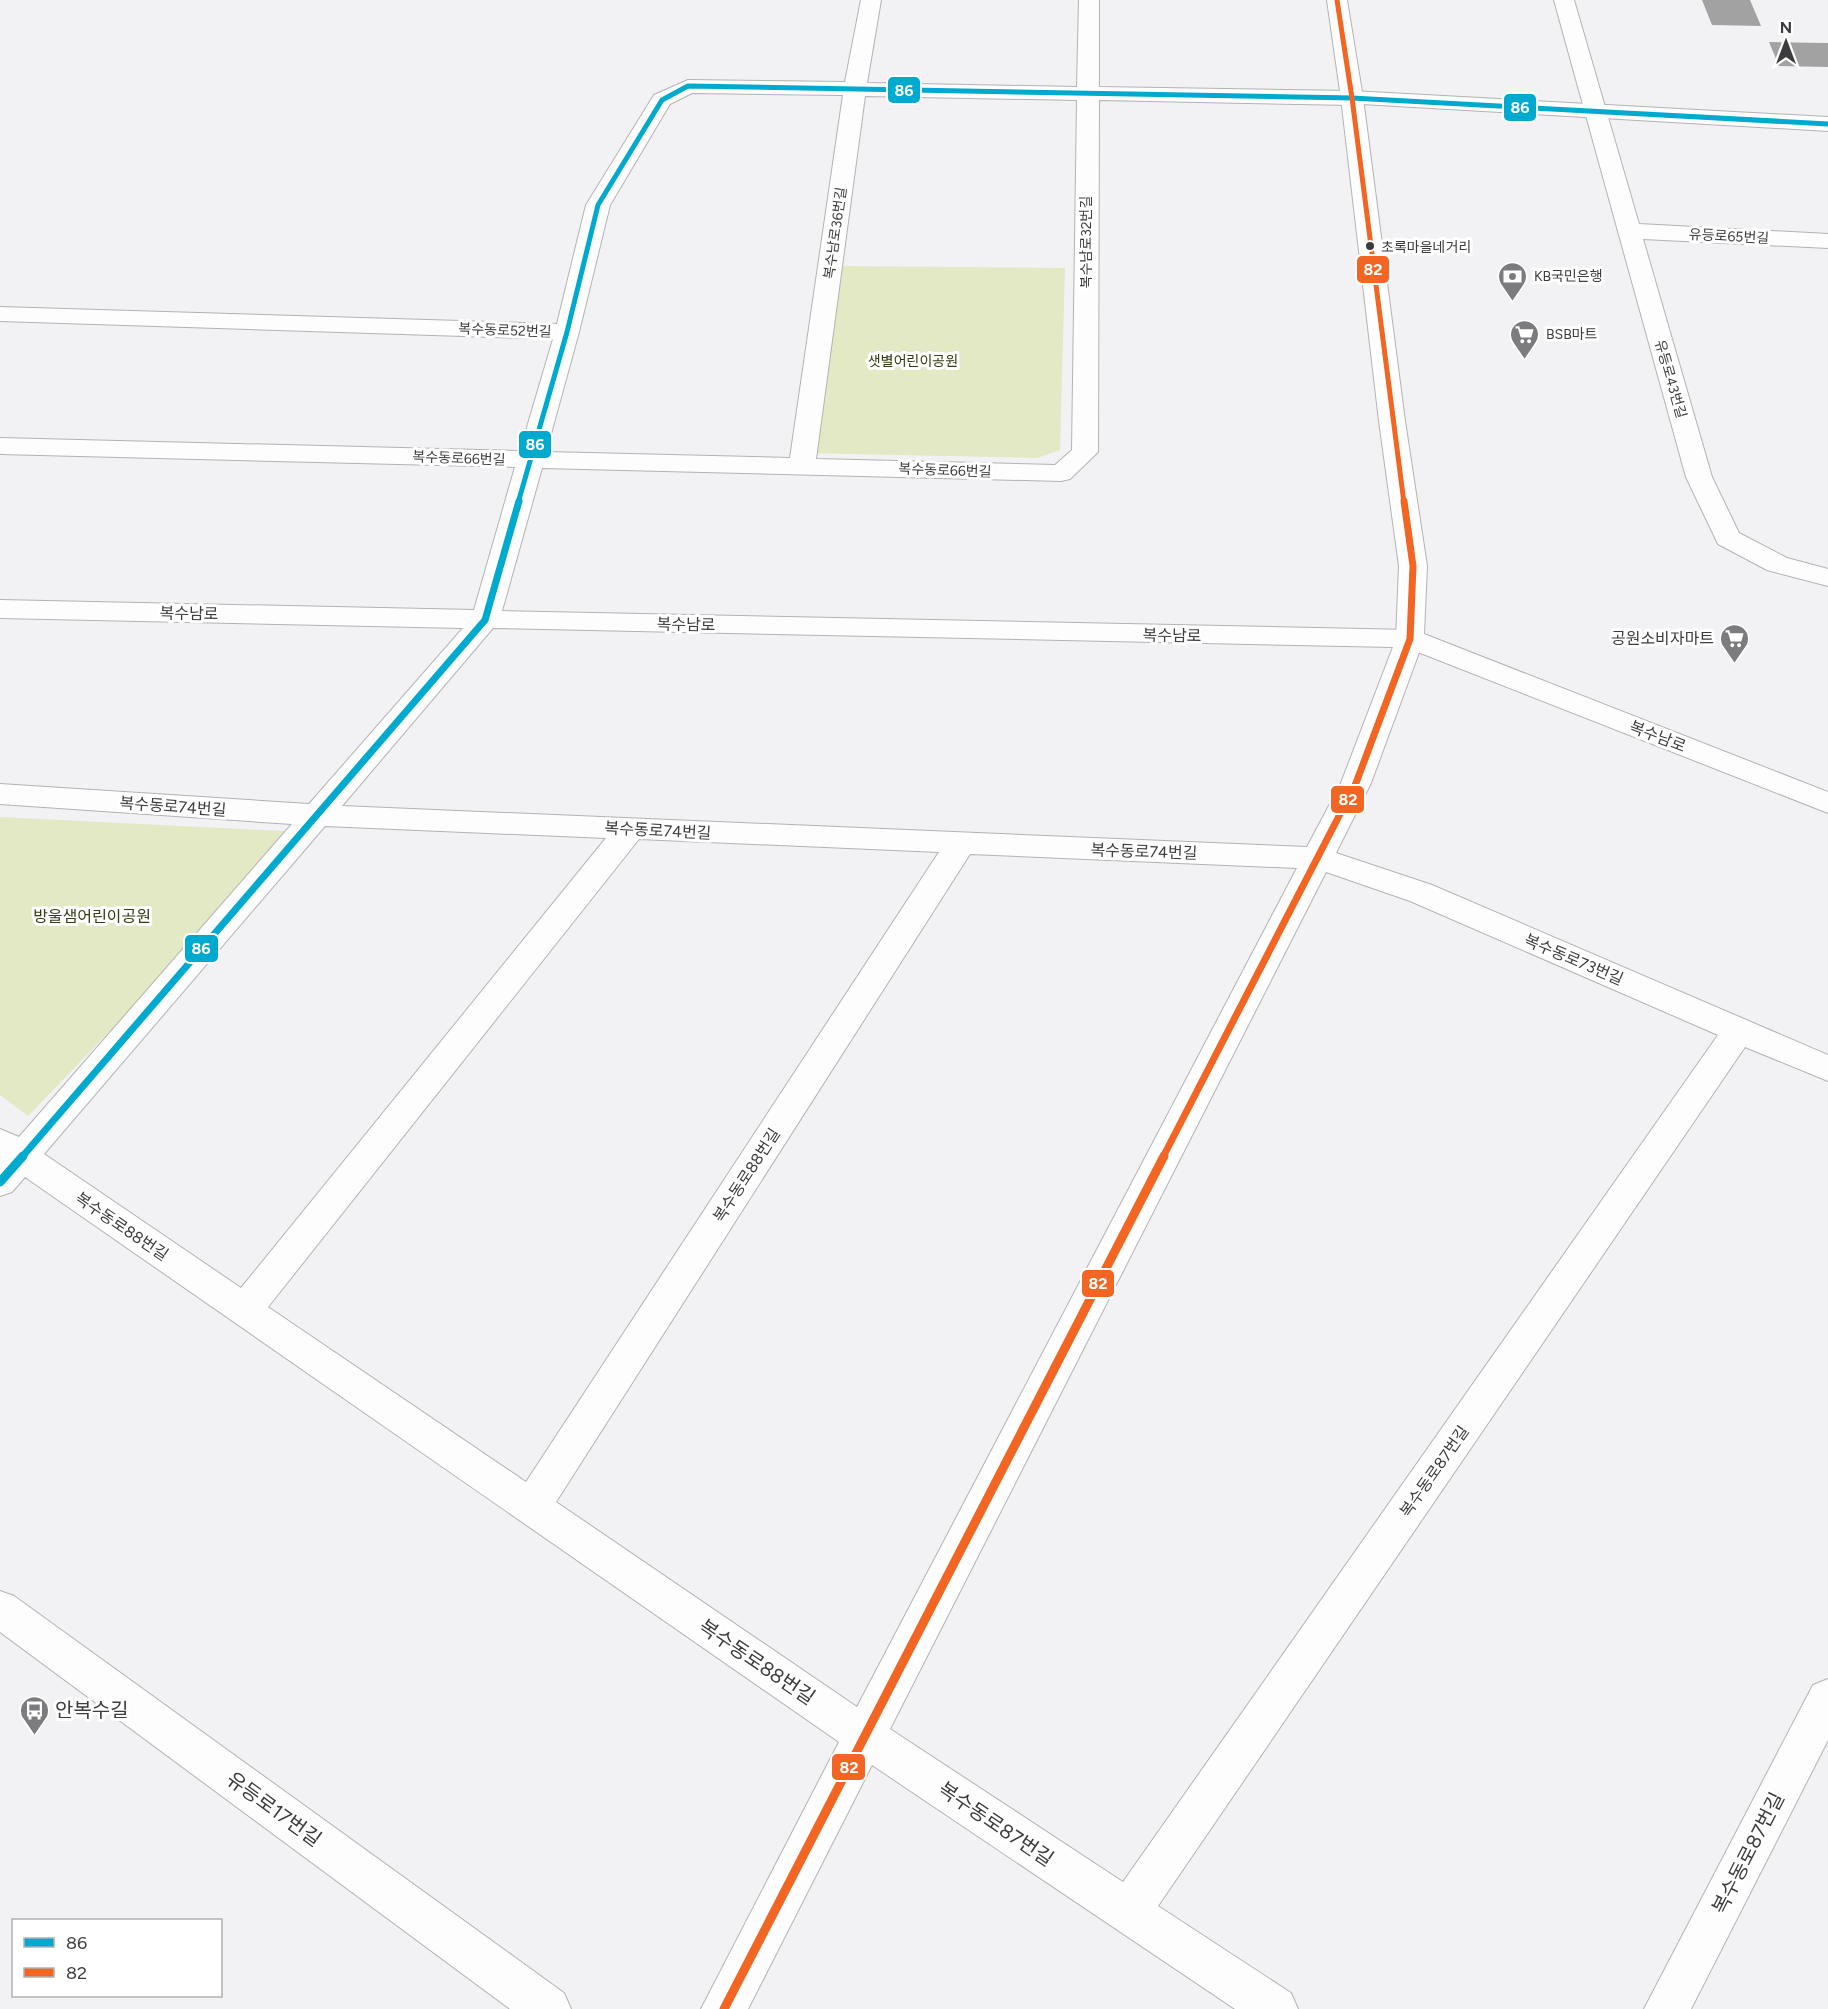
<svg xmlns="http://www.w3.org/2000/svg" width="1828" height="2009" viewBox="0 0 1828 2009" font-family="Figtree,'Noto Sans KR',sans-serif">
<rect width="100%" height="100%" fill="#f2f2f4"/>
<!-- green -->
<g fill="#e3e8c5">
<polygon points="830,266 1065,268 1060,450 1037,458 804,453"/>
<polygon points="0,817 302,832 28,1116 0,1095"/>
</g>
<!-- building -->
<g fill="#a2a2a2">
<polygon points="1702,0 1750,0 1761,26 1712,25"/>
<polygon points="1769,42 1828,43 1828,67 1779,66"/>
</g>
<g fill="none" stroke-linecap="round" stroke-linejoin="round">
<defs>
<g id="minor">
<path d="M861 0H881L867 83 1077 87 1079 0H1099V87L1352 91 1360 93 1363 98 1360 103 1352 105 1099 100 1098 452 1070 479 1061 481 542 468 502 611 1410 630 1420 633 1424 639 1371 783 1336 853 1432 885 1828 1055V1081L1745 1047 1158 1906 1291 1993 1298 2009H1235L872 1765 748 2009H701L839 1742 25 1177 12 1192 0 1196V1129L19 1137 292 824 0 804V784L309 804 463 628 0 618V600L474 610 515 467 0 454V438L520 451 553 339 0 321V307L557 324 586 205 654 95 688 80 845 82ZM692 93 843 95 790 458 546 452 579 332 610 205 670 104ZM865 96 1077 100 1072 450 1055 465 816 459ZM493 628 1393 647 1341 783 1307 847 342 806ZM325 826 606 838 241 1288 44 1154ZM639 839 939 852 526 1482 268 1307ZM970 854 1297 868 857 1707 556 1502ZM1326 872 1410 901 1718 1035 1123 1882 890 1729Z"/>
<polygon points="1554,0 1574,0 1639,224 1828,234 1828,248 1643,239 1712,477 1739,533 1787,558 1828,569 1828,586 1767,570 1718,544 1686,477"/>
<polygon points="0,1591 14,1596 564,1993 571,2009 510,2009 0,1632"/>
<polygon points="1828,1679 1828,1740 1691,2009 1644,2009 1813,1685"/>
</g>
<polygon id="tertiary" points="1352,91 1828,117 1828,131 1344,103 1341,98 1344,93"/>
<polygon id="secondary" points="1327,0 1347,0 1363,98 1405,421 1427,566 1424,634 1828,792 1828,813 1400,645 1396,639 1399,566 1379,421 1341,98"/>
</defs>
<!-- minor casing -->
<use href="#minor" stroke="#b3b3b5" stroke-width="2"/>
<!-- tertiary casing -->
<use href="#tertiary" stroke="#b3b3b5" stroke-width="2"/>
<!-- secondary casing -->
<use href="#secondary" stroke="#b3b3b5" stroke-width="2"/>
<!-- minor -->
<use href="#minor" fill="#fdfdfd" fill-rule="evenodd"/>
<!-- tertiary -->
<use href="#tertiary" fill="#fdfdfd" fill-rule="evenodd"/>
<!-- secondary -->
<use href="#secondary" fill="#fdfdfd" fill-rule="evenodd"/>
<defs>
<polyline id="bus-1-far2" points="518,503 567,332 598,205 662,100 688,86 1352,98 1828,124"/>
<polyline id="bus-1-far1" points="22,1157 485,620 519,501"/>
<polyline id="bus-1" points="0,1182 23,1156"/>
<polyline id="bus-2-far2" points="1337,0 1352,98 1404,503"/>
<polyline id="bus-2-far1" points="1163,1157 1356,783 1410,639 1413,566 1404,501"/>
<polyline id="bus-2" points="724,2009 1164,1156"/>
</defs>
<!-- bus-1-far2 casing -->
<use href="#bus-1-far2" stroke="#fff" stroke-width="8"/>
<!-- bus-1-far1 casing -->
<use href="#bus-1-far1" stroke="#fff" stroke-width="11"/>
<!-- bus-1 casing -->
<use href="#bus-1" stroke="#fff" stroke-width="14"/>
<!-- bus-2-far2 casing -->
<use href="#bus-2-far2" stroke="#fff" stroke-width="8"/>
<!-- bus-2-far1 casing -->
<use href="#bus-2-far1" stroke="#fff" stroke-width="11"/>
<!-- bus-2 casing -->
<use href="#bus-2" stroke="#fff" stroke-width="14"/>
<!-- bus-1-far2 -->
<use href="#bus-1-far2" stroke="#00a9ce" stroke-width="5"/>
<!-- bus-1-far1 -->
<use href="#bus-1-far1" stroke="#00a9ce" stroke-width="7"/>
<!-- bus-1 -->
<use href="#bus-1" stroke="#00a9ce" stroke-width="9"/>
<!-- bus-2-far2 -->
<use href="#bus-2-far2" stroke="#f26522" stroke-width="5"/>
<!-- bus-2-far1 -->
<use href="#bus-2-far1" stroke="#f26522" stroke-width="7"/>
<!-- bus-2 -->
<use href="#bus-2" stroke="#f26522" stroke-width="9"/>
</g>
<!-- icons -->
<defs>
<symbol id="bank-pin" viewBox="-11 -11 22 30"><path d="M0 17L-7.5 6A9.5 9.5 0 1 1 7.5 6Z" fill="#7c7c7e" stroke="#fff"/><path d="M-6-4H6V4H-6ZM0-2.3a2.3 2.3 0 1 0 0 4.6a2.3 2.3 0 1 0 0-4.6Z" fill="#fff"/></symbol>
<symbol id="supermarket-pin" viewBox="-11 -11 22 30"><path d="M0 17L-7.5 6A9.5 9.5 0 1 1 7.5 6Z" fill="#7c7c7e" stroke="#fff"/><path d="M-6-5.5h2.5l.6 2H6L4.5 2H-2.5L-4.4-4H-6ZM-1.5 3.2a1.3 1.3 0 1 0 .1 0ZM3 3.2a1.3 1.3 0 1 0 .1 0Z" fill="#fff"/></symbol>
<symbol id="bus-pin" viewBox="-11 -11 22 30"><path d="M0 17L-7.5 6A9.5 9.5 0 1 1 7.5 6Z" fill="#7c7c7e" stroke="#fff"/><path d="M-5-6H5V4H4V6H2V4H-2V6H-4V4H-5ZM-3.5-4V0h7V-4ZM-3.5 1.2v1.5H-2V1.2ZM2 1.2v1.5H3.5V1.2Z" fill="#fff"/></symbol>
</defs>
<g fill-rule="evenodd">
<use href="#bank-pin" x="1496" y="260" width="33" height="45"/>
<use href="#supermarket-pin" x="1508" y="318" width="33" height="45"/>
<use href="#supermarket-pin" x="1718" y="622" width="33" height="45"/>
<use href="#bus-pin" x="18" y="1694" width="33" height="45"/>
</g>
<!-- markers -->
<circle fill="#3c3c3e" stroke="#fff" stroke-width="2" cx="1370" cy="246" r="5"/>
<g text-anchor="middle" stroke-width="6" stroke-linejoin="round" paint-order="stroke">
<!-- far-street labels -->
<g font-size="14" fill="#3c3c3e" stroke="#fff">
<text transform="translate(835 233) rotate(-82)" y="5">복수남로36번길</text>
<text transform="translate(1729 236) rotate(3)" y="5">유등로65번길</text>
<text transform="translate(1086 242) rotate(-90)" y="5">복수남로32번길</text>
<text transform="translate(505 330) rotate(2)" y="5">복수동로52번길</text>
<text transform="translate(1671 379) rotate(74)" y="5">유등로43번길</text>
<text transform="translate(459 458) rotate(2)" y="5">복수동로66번길</text>
<text transform="translate(945 470) rotate(2)" y="5">복수동로66번길</text>
</g>
<!-- bus labels -->
<g font-size="14" fill="#3c3c3e" stroke="#fff" text-anchor="start">
<text x="1381" y="252">초록마을네거리</text>
</g>
<!-- far-poi labels -->
<g font-size="14" fill="#3c3c3e" stroke="#fff" text-anchor="start">
<text x="1534" y="281">KB국민은행</text>
<text x="1546" y="339">BSB마트</text>
</g>
<!-- far-park labels -->
<g font-size="14" fill="#373b11" stroke="#fff">
<text x="913" y="366">샛별어린이공원</text>
</g>
<!-- street labels -->
<g font-size="16" fill="#3c3c3e" stroke="#fff">
<text transform="translate(189 613) rotate(1)" y="6">복수남로</text>
<text transform="translate(686 624) rotate(1)" y="6">복수남로</text>
<text transform="translate(1172 635) rotate(1)" y="6">복수남로</text>
<text transform="translate(1658 736) rotate(21)" y="6">복수남로</text>
<text transform="translate(173 806) rotate(4)" y="6">복수동로74번길</text>
<text transform="translate(658 830) rotate(3)" y="6">복수동로74번길</text>
<text transform="translate(1144 851) rotate(2)" y="6">복수동로74번길</text>
<text transform="translate(1574 959) rotate(23)" y="6">복수동로73번길</text>
<text transform="translate(746 1175) rotate(-57)" y="6">복수동로88번길</text>
<text transform="translate(122 1226) rotate(34)" y="6">복수동로88번길</text>
<text transform="translate(1434 1471) rotate(-55)" y="6">복수동로87번길</text>
</g>
<!-- poi labels -->
<g font-size="16" fill="#3c3c3e" stroke="#fff" text-anchor="end">
<text x="1714" y="644">공원소비자마트</text>
</g>
<!-- park labels -->
<g font-size="16" fill="#373b11" stroke="#fff">
<text x="92" y="922">방울샘어린이공원</text>
</g>
<!-- near-street labels -->
<g font-size="20" fill="#3c3c3e" stroke="#fff">
<text transform="translate(757 1662) rotate(34)" y="7">복수동로88번길</text>
<text transform="translate(274 1809) rotate(36)" y="7">유등로17번길</text>
<text transform="translate(996 1824) rotate(34)" y="7">복수동로87번길</text>
<text transform="translate(1748 1853) rotate(-63)" y="7">복수동로87번길</text>
</g>
<!-- near-poi labels -->
<g font-size="20" fill="#3c3c3e" stroke="#fff" text-anchor="start">
<text x="55" y="1717">안복수길</text>
</g>
</g>
<g stroke="#fff" stroke-width="2">
<rect x="887" y="76" width="34" height="28" rx="6" fill="#00a9ce"/>
<rect x="1503" y="93" width="34" height="29" rx="6" fill="#00a9ce"/>
<rect x="1356" y="255" width="34" height="29" rx="6" fill="#f26522"/>
<rect x="518" y="430" width="34" height="29" rx="6" fill="#00a9ce"/>
<rect x="1330" y="785" width="35" height="29" rx="6" fill="#f26522"/>
<rect x="184" y="934" width="35" height="29" rx="6" fill="#00a9ce"/>
<rect x="1081" y="1269" width="34" height="29" rx="6" fill="#f26522"/>
<rect x="831" y="1753" width="35" height="28" rx="6" fill="#f26522"/>
</g>
<g font-size="16" text-anchor="middle" font-weight="bold" fill="#fff">
<text x="904" y="96">86</text>
<text x="1520" y="113">86</text>
<text x="1373" y="275">82</text>
<text x="535" y="450">86</text>
<text x="1348" y="805">82</text>
<text x="201" y="954">86</text>
<text x="1098" y="1289">82</text>
<text x="849" y="1773">82</text>
</g>
<!-- legend -->
<rect x="12" y="1919" width="210" height="78" fill="#ffffff" stroke="#b1b1b2" stroke-width="1.5"/>
<rect x="24" y="1938" width="30" height="9" fill="#00a9ce" stroke="#b1b1b2" stroke-width="1.5"/>
<text x="66" y="1949" font-size="18" fill="#3c3c3e">86</text>
<rect x="24" y="1968" width="30" height="9" fill="#f26522" stroke="#b1b1b2" stroke-width="1.5"/>
<text x="66" y="1979" font-size="18" fill="#3c3c3e">82</text>
<!-- north arrow -->
<g transform="translate(1786 42)" stroke="#ffffff" stroke-width="4.5" paint-order="stroke">
<path d="M0-4.5L10 22L0 15L-10 22Z" fill="#3c3c3e"/>
<text y="-9" font-size="16" font-weight="bold" text-anchor="middle" fill="#3c3c3e">N</text>
</g>
</svg>
